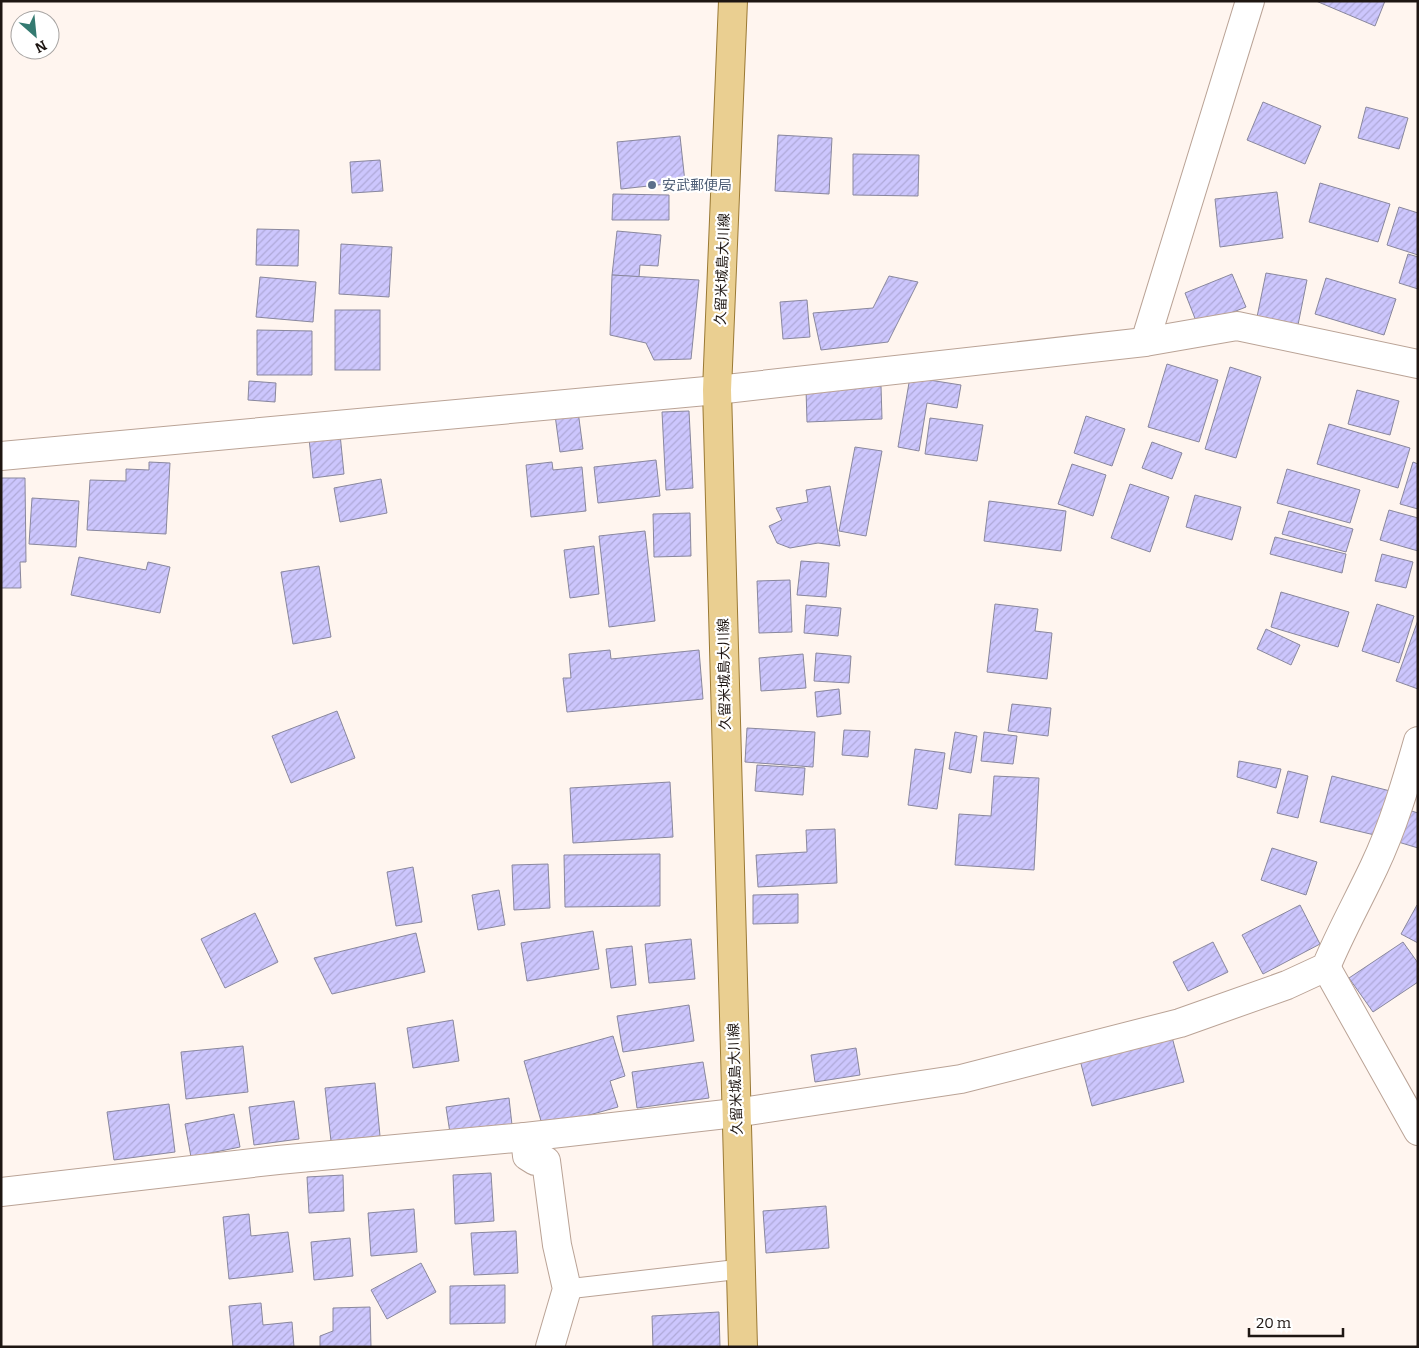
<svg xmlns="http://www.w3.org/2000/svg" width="1419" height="1348" viewBox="0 0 1419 1348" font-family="Bitter,'Noto Sans JP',serif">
<defs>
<pattern id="building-hatch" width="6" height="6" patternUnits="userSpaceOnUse" patternTransform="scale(1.25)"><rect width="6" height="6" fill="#ccc6fd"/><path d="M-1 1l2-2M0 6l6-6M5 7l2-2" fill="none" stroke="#afa9d8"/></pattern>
</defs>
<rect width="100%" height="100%" fill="#fff5ef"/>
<!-- building -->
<g fill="url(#building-hatch)" stroke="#89879d">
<polygon points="1316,1 1385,1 1375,26"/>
<polygon points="1263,102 1321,126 1305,164 1247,140"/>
<polygon points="1366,107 1408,118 1399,149 1358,138"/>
<polygon points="778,135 832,138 829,194 775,191"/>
<polygon points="680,136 685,182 621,189 617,142"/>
<polygon points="853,154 919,155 918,196 853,195"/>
<polygon points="380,160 383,191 352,193 350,162"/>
<polygon points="1320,183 1390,204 1378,242 1309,222"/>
<polygon points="1277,192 1283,238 1220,247 1215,199"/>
<polygon points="613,194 669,195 669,220 612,220"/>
<polygon points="1399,207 1418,213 1418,255 1387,245"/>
<polygon points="257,229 299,230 298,266 256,265"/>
<polygon points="617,231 661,235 658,266 640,265 639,277 612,275"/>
<polygon points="341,244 392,247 389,297 339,294"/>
<polygon points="1408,254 1418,257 1418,289 1399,283"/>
<polygon points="1266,273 1307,280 1298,325 1257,317"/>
<polygon points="1232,274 1246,307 1198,326 1185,293"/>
<polygon points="612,275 699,280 691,359 654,360 646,343 610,335"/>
<polygon points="889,276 918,282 888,342 821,350 813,313 873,308"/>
<polygon points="260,277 316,282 313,322 256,317"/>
<polygon points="1326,278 1396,299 1384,335 1315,314"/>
<polygon points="807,300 810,337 783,339 780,302"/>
<rect x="335" y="310" width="45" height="60"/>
<polygon points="257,330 312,331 312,375 257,375"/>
<polygon points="1167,364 1218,380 1199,442 1148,427"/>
<polygon points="1230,367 1261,377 1236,458 1205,449"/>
<polygon points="910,377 961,385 957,408 927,403 919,451 898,447"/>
<polygon points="249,381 276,383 275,402 248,400"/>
<polygon points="881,386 882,419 807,422 806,389"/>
<polygon points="1357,390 1399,401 1390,435 1348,424"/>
<polygon points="578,411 583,449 560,452 555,415"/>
<polygon points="689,411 693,488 666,490 662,412"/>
<polygon points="1086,416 1125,429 1112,466 1074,453"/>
<polygon points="930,418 983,425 977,461 925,454"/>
<polygon points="1329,424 1410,448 1398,488 1317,464"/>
<polygon points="340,434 344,474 313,478 309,438"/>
<polygon points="1152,442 1182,453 1172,479 1142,468"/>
<polygon points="855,447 882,451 866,536 839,531"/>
<polygon points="656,460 660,496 598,503 594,467"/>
<polygon points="149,462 170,463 166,534 87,530 90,480 126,481 126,469 149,470"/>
<polygon points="552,462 553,470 582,467 586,511 531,517 526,465"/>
<polygon points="1413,462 1418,464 1418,509 1400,504"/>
<polygon points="1072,464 1106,475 1093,516 1058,504"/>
<polygon points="1287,469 1360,490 1350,523 1277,503"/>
<polygon points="1,478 25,478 26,562 20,562 21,588 1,588"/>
<polygon points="381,479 387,513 340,522 334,488"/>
<polygon points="1130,484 1169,497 1150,552 1111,538"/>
<polygon points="830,486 840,546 818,543 790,548 777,543 769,526 782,520 776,508 808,502 806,490"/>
<polygon points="1195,495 1241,507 1232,540 1186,527"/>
<polygon points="32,498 79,501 76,547 29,544"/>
<polygon points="989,501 1066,511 1061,551 984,541"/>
<polygon points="1389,510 1418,518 1418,551 1380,540"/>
<polygon points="1289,511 1353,529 1346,552 1282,534"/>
<polygon points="690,513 691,556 654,557 653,514"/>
<polygon points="645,531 655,621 609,627 599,536"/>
<polygon points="1275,537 1346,554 1342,573 1270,554"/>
<polygon points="594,546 599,594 570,598 564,550"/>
<polygon points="1382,554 1413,562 1406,588 1375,581"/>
<polygon points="79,557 146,570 148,562 170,567 160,613 71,595"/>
<polygon points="801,561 829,563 826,597 797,595"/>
<polygon points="319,566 331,637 293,644 281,572"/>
<polygon points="790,580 792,632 759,633 757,581"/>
<polygon points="1281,592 1349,612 1338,647 1271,627"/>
<polygon points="995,604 1038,609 1035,631 1052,633 1047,679 987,672"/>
<polygon points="1377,604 1414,616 1399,663 1362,651"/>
<polygon points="806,605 841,608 838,636 804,633"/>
<polygon points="1418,620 1418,689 1396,681"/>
<polygon points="1266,629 1300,645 1291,665 1257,649"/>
<polygon points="610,650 611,659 699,650 703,699 567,712 563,678 571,678 569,654"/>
<polygon points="816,653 851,656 849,683 814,681"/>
<polygon points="803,654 806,688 761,691 759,658"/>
<polygon points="839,689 841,714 817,717 815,692"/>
<polygon points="1012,704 1051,708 1048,736 1008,731"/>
<polygon points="337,711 355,758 291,783 272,736"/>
<polygon points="747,728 815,732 813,767 745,762"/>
<polygon points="844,730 870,731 868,757 842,755"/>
<polygon points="955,732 977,736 971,773 949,769"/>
<polygon points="984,732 1017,736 1013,764 981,761"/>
<polygon points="915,749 945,753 937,809 908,805"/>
<polygon points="1239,761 1281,769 1276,788 1237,777"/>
<polygon points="757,765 805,768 803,795 755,791"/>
<polygon points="1288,771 1308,776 1298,818 1277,813"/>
<polygon points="994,776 1039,778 1034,870 955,865 959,814 991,816"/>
<polygon points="1332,776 1394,792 1383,837 1320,822"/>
<polygon points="670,782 673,837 573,843 570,788"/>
<polygon points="1405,809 1418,813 1418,848 1395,841"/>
<polygon points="835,829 837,883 758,887 756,855 807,852 806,830"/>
<polygon points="1272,848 1317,862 1306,895 1261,880"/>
<polygon points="660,854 660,906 565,907 564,855"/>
<polygon points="548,864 550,908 514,910 512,865"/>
<polygon points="413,867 422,922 396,926 387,872"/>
<polygon points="499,890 505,925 478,930 472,895"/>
<polygon points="798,894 798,923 753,924 753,895"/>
<polygon points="1300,905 1320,944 1263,974 1242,935"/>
<polygon points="1417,905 1418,905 1418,943 1401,934"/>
<polygon points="255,913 278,962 225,988 201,939"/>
<polygon points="593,931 599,969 527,981 521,943"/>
<polygon points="416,933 425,972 332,994 314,958"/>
<polygon points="691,939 695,979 649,983 645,944"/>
<polygon points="1213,942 1228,972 1188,991 1173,962"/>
<polygon points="1403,942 1418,963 1418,982 1373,1012 1349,978"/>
<polygon points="632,946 636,985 611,988 606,949"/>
<polygon points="689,1005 694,1041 623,1052 617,1016"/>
<polygon points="453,1020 459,1061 413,1068 407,1028"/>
<polygon points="613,1036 625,1076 610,1081 618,1107 543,1128 524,1061"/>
<polygon points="1172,1037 1184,1082 1092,1106 1080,1060"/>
<polygon points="243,1046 248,1092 186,1099 181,1052"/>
<polygon points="856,1048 860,1075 815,1082 811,1055"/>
<polygon points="703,1062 709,1098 637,1108 632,1072"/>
<polygon points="375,1083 380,1136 331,1141 325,1088"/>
<polygon points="509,1098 512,1125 450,1133 446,1107"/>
<polygon points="294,1101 299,1139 254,1145 249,1107"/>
<polygon points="169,1104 175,1152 114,1160 107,1112"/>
<polygon points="234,1114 240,1147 191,1157 185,1124"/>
<polygon points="491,1173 494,1221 455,1224 453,1175"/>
<polygon points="343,1175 344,1211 309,1213 307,1177"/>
<polygon points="826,1206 829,1248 766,1253 763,1211"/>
<polygon points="414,1209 417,1252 371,1256 368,1213"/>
<polygon points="249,1214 251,1236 288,1232 293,1272 229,1279 223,1217"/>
<polygon points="516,1231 518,1273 474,1275 471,1233"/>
<polygon points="350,1238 353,1276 314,1280 311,1242"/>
<polygon points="421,1263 436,1292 387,1319 371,1290"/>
<polygon points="505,1285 505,1323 450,1324 450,1286"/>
<polygon points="261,1303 263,1325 292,1322 294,1347 233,1347 229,1306"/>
<polygon points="370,1307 371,1347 320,1347 320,1336 333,1331 333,1308"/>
<polygon points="719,1312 720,1347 653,1347 652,1316"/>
</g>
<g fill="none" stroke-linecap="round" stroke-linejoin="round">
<defs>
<polyline id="lane" points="567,1289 741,1269"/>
<g id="street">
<polyline points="1145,342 1250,1"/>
<polyline points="1,456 717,390 1145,342 1237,326 1418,364"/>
<polyline points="1326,967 1418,1131"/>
<polyline points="525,1137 527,1156 535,1161 546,1161 557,1245 567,1289 550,1347"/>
<path d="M1 1192 278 1160 525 1137 735 1113 961 1079 1180 1023 1287 985 1326 967C1340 933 1358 901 1374 867 1393 827 1406 783 1418 741"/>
</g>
<polyline id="primary" points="733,1 717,390 743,1347"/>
</defs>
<!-- lane casing -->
<use href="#lane" stroke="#baa396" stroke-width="21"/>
<!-- street casing -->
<use href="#street" stroke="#baa396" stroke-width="30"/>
<!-- primary casing -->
<use href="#primary" stroke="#9a7934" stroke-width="30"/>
<!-- lane -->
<use href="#lane" stroke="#fff" stroke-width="19"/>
<!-- street -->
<use href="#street" stroke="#fff" stroke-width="28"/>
<!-- primary -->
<use href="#primary" stroke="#eacf91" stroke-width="28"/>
</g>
<!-- markers -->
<circle fill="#5c6f8a" stroke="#fff" stroke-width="2" cx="652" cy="185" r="5"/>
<g text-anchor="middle" stroke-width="4.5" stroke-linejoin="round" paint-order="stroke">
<!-- service labels -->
<g font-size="14" fill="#4e5e75" stroke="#fff" text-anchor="start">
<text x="662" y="190">安武郵便局</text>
</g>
<!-- street labels -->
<g font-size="14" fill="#1e1612" stroke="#fff">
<text transform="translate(722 269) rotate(-88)" y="5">久留米城島大川線</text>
<text transform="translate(724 674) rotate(-91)" y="5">久留米城島大川線</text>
<text transform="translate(735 1079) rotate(-92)" y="5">久留米城島大川線</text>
</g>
</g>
<!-- border -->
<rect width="1419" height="1348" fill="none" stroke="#1e1612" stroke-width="5"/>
<!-- north arrow -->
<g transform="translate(35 35) rotate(153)"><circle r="24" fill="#ffffff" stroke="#a5a2a0"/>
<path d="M0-4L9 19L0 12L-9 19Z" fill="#347a71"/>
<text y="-8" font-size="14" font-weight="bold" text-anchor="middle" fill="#1e1612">N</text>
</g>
<!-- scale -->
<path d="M1249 1328v8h94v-8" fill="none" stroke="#1e1612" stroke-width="2.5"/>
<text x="1256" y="1328" font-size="15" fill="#1e1612" stroke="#ffffff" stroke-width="4" paint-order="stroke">20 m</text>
</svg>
